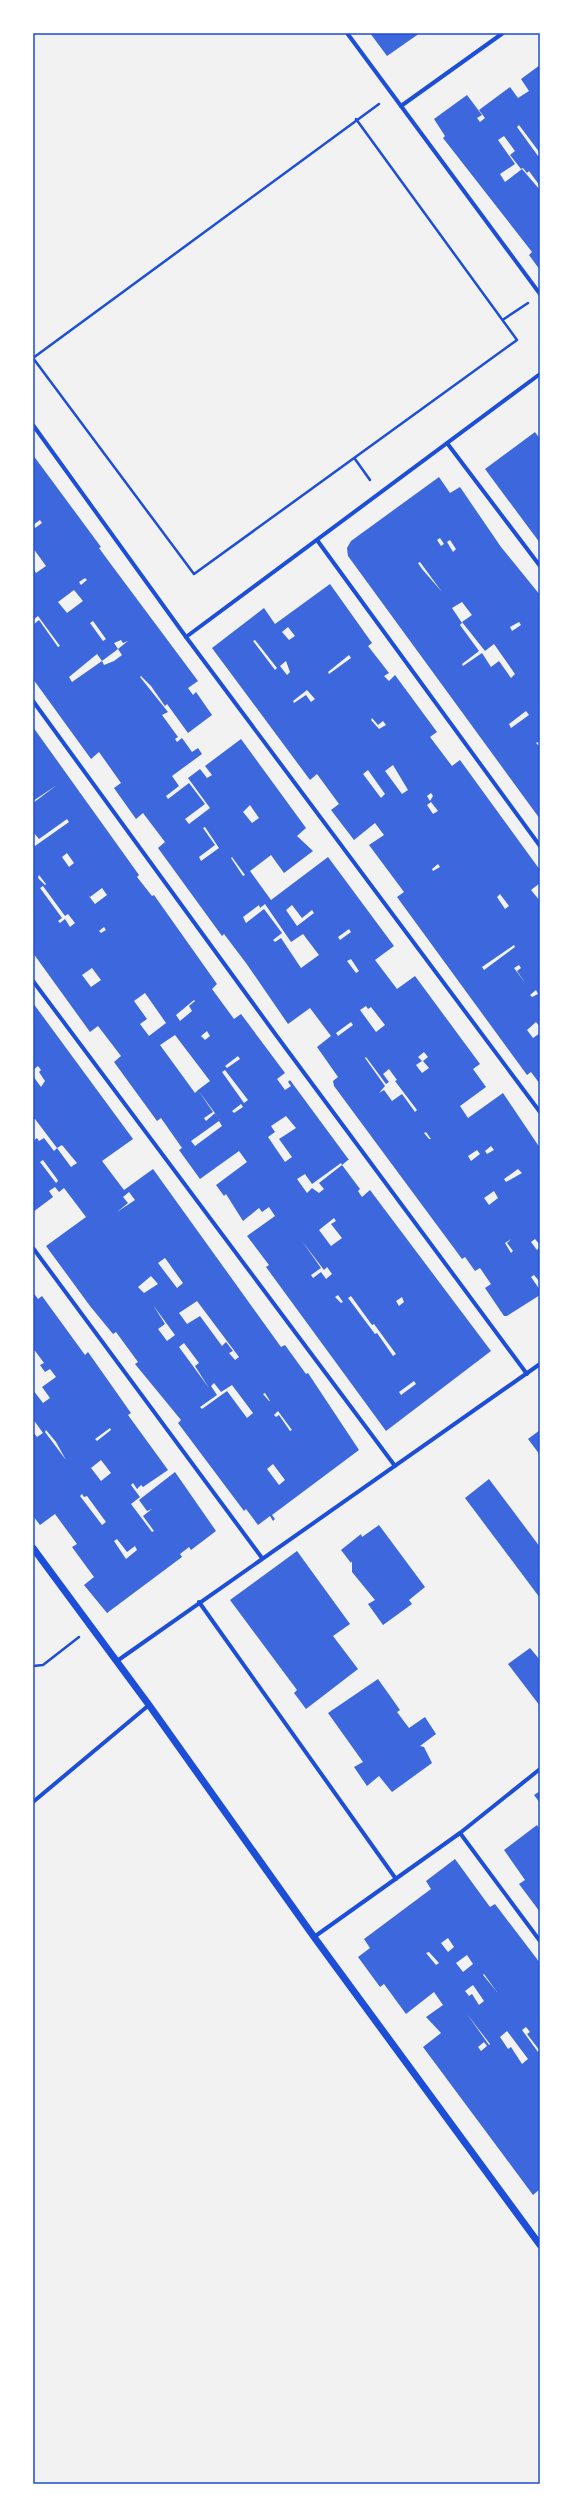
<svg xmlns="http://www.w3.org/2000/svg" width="573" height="2517" viewBox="0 0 573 2517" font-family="'DM Sans',sans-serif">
<rect width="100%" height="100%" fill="#f2f2f2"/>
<!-- building -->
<g fill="#3d67dc" fill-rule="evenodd">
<polygon points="370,33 420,33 387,56"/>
<polygon points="540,65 540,153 519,125 517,127 538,156 540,155 540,186 529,171 527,173 523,168 521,169 510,155 515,151 504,136 498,140 515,164 500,174 505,182 522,169 540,190 540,270 529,255 532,252 443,138 445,136 434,119 467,95 482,115 477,118 480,122 485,118 479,110 510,87 518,98 529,91 521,79"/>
<polygon points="535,432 540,439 540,543 485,469"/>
<path d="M33 455 101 547 99 548 110 563 198 681 188 688 193 695 196 692 212 715 188 733 167 704 165 706 151 686 141 676 140 677 168 712 162 715 178 737 175 739 177 742 182 738 192 752 198 748 202 754 172 776 179 786 166 796 168 799 189 783 205 804 185 819 189 824 210 808 188 778 200 769 207 778 212 775 205 766 241 739 306 828 297 836 313 851 284 873 271 855 250 871 271 900 328 857 394 946 375 960 397 989 415 976 480 1064 473 1069 486 1087 460 1106 468 1118 503 1093 540 1148V1245L535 1239 531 1242 537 1250 540 1247V1282L534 1275 531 1277 540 1290V1295L507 1316H504L485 1288 491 1284 480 1268 475 1271 465 1257 462 1259 334 1086 333 1081 338 1077 317 1047 331 1036 310 1008 288 1024 246 963 224 934 222 936 158 848 165 842 143 813 136 819 114 788 121 783 99 752 91 759 33 679V625L39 620 58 647 60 646 38 616 33 620V568L36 573 46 566 33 548V525L35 528 42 523 40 520 33 525ZM85 578 87 580 81 585 79 582ZM74 590 83 601 67 613 58 602ZM93 621 106 639 103 641 90 623ZM121 640 123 643 128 641 118 649 114 643ZM118 649 122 655 114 661 104 665 102 661 72 682 69 677 97 654 102 661ZM250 805 259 818 252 823 243 812ZM205 827 219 848 201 861 199 857 215 845 203 828ZM232 857 245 875 243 876 231 858ZM265 904 291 942 303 934 319 955 301 968 281 938 275 942 273 940 282 933 264 909 246 923 243 917 259 905 260 908ZM292 905 302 918 312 910 314 913 297 926 286 910ZM349 929 351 932 340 940 338 937ZM351 959 359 971 356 973 347 961ZM366 1006 368 1009 371 1007 385 1025 376 1032 360 1010ZM351 1022 353 1025 338 1036 336 1033ZM424 1052 428 1057 423 1061 429 1068 422 1073 416 1065 422 1061 418 1057ZM366 1057 386 1084 389 1082 383 1074 389 1069 397 1080 395 1081 417 1110 415 1112 402 1094 392 1101 384 1090 379 1093 385 1086 365 1058ZM426 1132 431 1139H429L424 1133ZM491 1146 494 1150 487 1154 485 1151ZM477 1150 480 1154 471 1161 468 1156ZM518 1169 522 1173 506 1182 504 1179ZM494 1191 498 1198 489 1205 484 1198ZM511 1239 507 1243 513 1251 511 1253 505 1243Z"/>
<path d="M439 477 450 493 460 487 501 547 540 595V741L536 743 540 747V819L348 556 347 548 351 541ZM440 538 444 544 441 546 437 540ZM450 540 456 549 453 552 447 542ZM420 562 442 592 422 569 418 563ZM462 602 472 615 462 622 485 651 494 644 515 674 511 678 499 661 491 667 482 653 463 666 462 664 479 651 460 625 462 623 452 608ZM519 622 521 625 512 631 510 627ZM526 711 529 715 511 728 509 724Z"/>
<path d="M330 584 372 643 368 646 389 673 384 676 389 681 395 675 437 732 430 737 452 766 460 760 540 870V883L531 890 540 901V1027L536 1022 527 1030 533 1038 540 1033V1084L531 1072 527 1075 397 897 404 892 369 845 384 835 375 823 354 840 331 810 339 804 317 774 310 780 212 648 264 608 275 624ZM288 627 295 636 289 640 282 632ZM255 640 277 668 275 670 253 641ZM349 655 351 658 329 674 328 672ZM286 661 290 672 287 675 280 666ZM307 690 315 699 311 702 306 695 294 703 293 701ZM372 718 378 725 383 721 386 725 379 729 371 720ZM393 765 408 790 402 794 385 771ZM368 770 385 794 381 798 363 774ZM431 793 433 796 430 801 427 796ZM431 802 438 811 433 814 427 805ZM438 864 440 867 433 871 432 869ZM500 894 509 906 505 909 497 897ZM514 945 515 947 484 970 482 967ZM519 965 521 968 517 971 526 984 514 968ZM536 990 538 994 532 997 530 995Z"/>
<path d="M33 727 139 875 137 877 152 896 154 895 217 984 212 989 234 1019 241 1014 285 1073 277 1079 285 1090 291 1086 288 1082 290 1080 349 1160H348L342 1165 360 1189 358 1191 362 1197 370 1190 491 1351 386 1431 266 1267 269 1265 247 1236 275 1216 269 1207 262 1212 259 1208 243 1221 226 1194 224 1196 216 1185 247 1162 239 1151 200 1179 179 1150 182 1148 161 1118 157 1121 114 1062 121 1056 98 1026 90 1032 33 953V843L35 846 69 822 67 819 39 839 33 832V803L57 785 33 801ZM67 853 74 863 69 867 62 857ZM39 875 46 884 45 885 38 878ZM43 886 65 916 68 914 75 923 70 927 65 919 60 923 58 921 62 918 40 888ZM102 888 107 895 95 904 88 895 90 897ZM104 927 106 930 101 933 99 931ZM92 968 101 980 91 987 82 975ZM145 993 166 1023 149 1036 140 1024 147 1019 134 1001ZM194 1000 195 1001 189 1006 192 1011 180 1021 176 1015ZM207 1031 210 1036 205 1040 201 1036ZM175 1035 210 1081 198 1090 220 1120 215 1113 206 1121 204 1118 213 1112 198 1090 195 1093 160 1045ZM238 1056 240 1059 227 1068 225 1066ZM225 1070 248 1100 244 1103 222 1072ZM241 1104 243 1107 234 1113 232 1111ZM286 1116 296 1128 279 1139 292 1157 285 1162 268 1137 275 1132 271 1126ZM219 1121 222 1126 195 1146 191 1141ZM341 1163 342 1165 319 1183 324 1189 319 1193 312 1188 307 1193 297 1179 305 1174 312 1184ZM334 1218 336 1221 331 1224 342 1238 331 1246 319 1230ZM302 1241 324 1270 327 1267 332 1274 326 1279 321 1272 313 1278 311 1275 321 1268ZM338 1295 343 1302 341 1303 335 1297ZM351 1296 372 1325 374 1324 396 1354 393 1356 377 1333 375 1334 348 1298ZM402 1297 404 1302 399 1306 396 1301ZM414 1381 416 1384 401 1395 399 1392Z"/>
<path d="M33 1003 133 1139 102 1161 124 1190 153 1169 281 1347 285 1345 306 1374 308 1373 359 1450 272 1515 275 1519 273 1521 270 1516 258 1525 246 1509 244 1511 178 1423 181 1420 135 1364 138 1362 116 1332 113 1334 90 1306 46 1246 86 1217 64 1188 59 1192 55 1187 49 1191 53 1197 33 1212V1141L37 1138 39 1141 44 1138 54 1151 57 1148 35 1119 33 1120V1076L41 1087 45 1081 39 1072 41 1070 38 1066 33 1070ZM62 1145 77 1163 71 1167 57 1148ZM43 1160 57 1179 58 1181 56 1183 40 1162ZM129 1192 135 1200 117 1212 128 1203 123 1197ZM165 1258 183 1283 177 1288 158 1263ZM151 1276 158 1284 144 1293 138 1287ZM197 1301 239 1357 235 1360 229 1353 233 1351 226 1342 222 1346 200 1316 187 1324 179 1313ZM153 1305 175 1335 167 1341 158 1329 165 1324ZM184 1343 199 1363 195 1366 209 1388 179 1347ZM214 1383 221 1392 232 1385 253 1413 247 1418 227 1391 202 1409 200 1407 217 1395 211 1386ZM265 1393 270 1401H269L263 1394ZM278 1411 292 1430 290 1431 279 1415 276 1417 274 1415ZM273 1464 285 1480 279 1485 267 1469Z"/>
<path d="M33 1292 38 1299 42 1296 85 1355 88 1352 131 1413 128 1415 168 1470 143 1487 141 1485 137 1489 133 1483 131 1485 140 1497 131 1504 152 1532 154 1531 143 1516 152 1509 147 1511 139 1500 175 1472 216 1531 191 1550 189 1547 180 1554 182 1557 107 1613 84 1585 94 1577 72 1547 77 1544 55 1514 40 1525 33 1516V1432L37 1437 43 1433 33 1419V1390L43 1403 50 1398 42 1387 56 1377 50 1369 45 1372 40 1365 44 1363 33 1348ZM110 1428 111 1430 97 1441 95 1439ZM46 1430 56 1442 66 1460 45 1432ZM101 1460 111 1473 101 1481 91 1468ZM82 1494 84 1497 87 1496 106 1522 102 1525 80 1496ZM117 1539 127 1552 135 1546 137 1550 126 1559 114 1541Z"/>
<polygon points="540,1430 540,1455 528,1439"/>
<polygon points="489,1479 540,1547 540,1598 465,1498"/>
<polygon points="379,1525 425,1587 409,1600 412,1604 383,1625 368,1604 375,1600 352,1572 352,1561 351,1563 341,1550 361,1534 362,1537"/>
<polygon points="297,1551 350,1624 333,1636 358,1669 306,1709 294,1693 297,1690 230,1600"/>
<polygon points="530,1648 540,1660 540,1706 508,1664"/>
<polygon points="378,1679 400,1710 397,1712 409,1728 425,1717 436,1734 420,1746 424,1747 432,1763 392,1792 379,1776 367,1786 354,1767 363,1762 328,1713"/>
<polygon points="540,1791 540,1803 534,1795"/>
<polygon points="537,1825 540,1830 540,1912 519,1884 525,1880 504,1850"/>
<path d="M455 1859 490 1907 495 1904 540 1963V2189L533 2195 423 2047 441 2033 426 2017 443 2005 434 1992 406 2014 384 1984 380 1987 358 1957 370 1948 364 1939 431 1889 426 1881ZM448 1938 454 1947 448 1952 441 1943ZM429 1952 439 1963 436 1965 426 1953ZM467 1955 473 1964 463 1972 456 1963ZM484 1974 497 1992 483 1975ZM473 1985 484 2001 479 2005 472 1994 469 1996 465 1991ZM467 2014 490 2044 489 2045ZM526 2027 530 2032 527 2034 540 2051 538 2052 522 2030ZM507 2031 528 2059 522 2064 511 2047 508 2049 500 2037ZM484 2042 487 2046 481 2051 478 2047Z"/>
</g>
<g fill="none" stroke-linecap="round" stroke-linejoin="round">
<!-- path -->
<g stroke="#1d4ed8" stroke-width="2.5">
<polyline points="504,319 528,303"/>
<polyline points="33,358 194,574 517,340 356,119"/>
<polyline points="33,358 379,104"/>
<polyline points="355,459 370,480"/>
<polyline points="33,1666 43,1665 79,1637"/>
</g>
<!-- minor -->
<g stroke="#1d4ed8" stroke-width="4">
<polyline points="347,33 540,294"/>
<polyline points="401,106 503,33"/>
<polyline points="33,425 186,637 540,1112"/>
<polyline points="447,443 540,566"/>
<polyline points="317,540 540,846"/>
<polyline points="186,637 540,374"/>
<polyline points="33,701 276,1035 527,1374"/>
<polyline points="33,981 395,1466"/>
<polyline points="33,1248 262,1558"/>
<polyline points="199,1602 396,1879"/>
<polyline points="117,1661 540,1364"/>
<polyline points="33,1802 149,1705"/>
<polyline points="460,1833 540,1941"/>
<polyline points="314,1937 460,1833 540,1769"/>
</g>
<!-- tertiary -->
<polyline stroke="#1d4ed8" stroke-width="7" points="33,1548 149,1705 314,1937 540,2245"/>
</g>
<!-- border -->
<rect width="573" height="2517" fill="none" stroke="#ffffff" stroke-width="68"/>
<rect x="34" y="34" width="505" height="2449" fill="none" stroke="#1d4ed8" stroke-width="1.5"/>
</svg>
